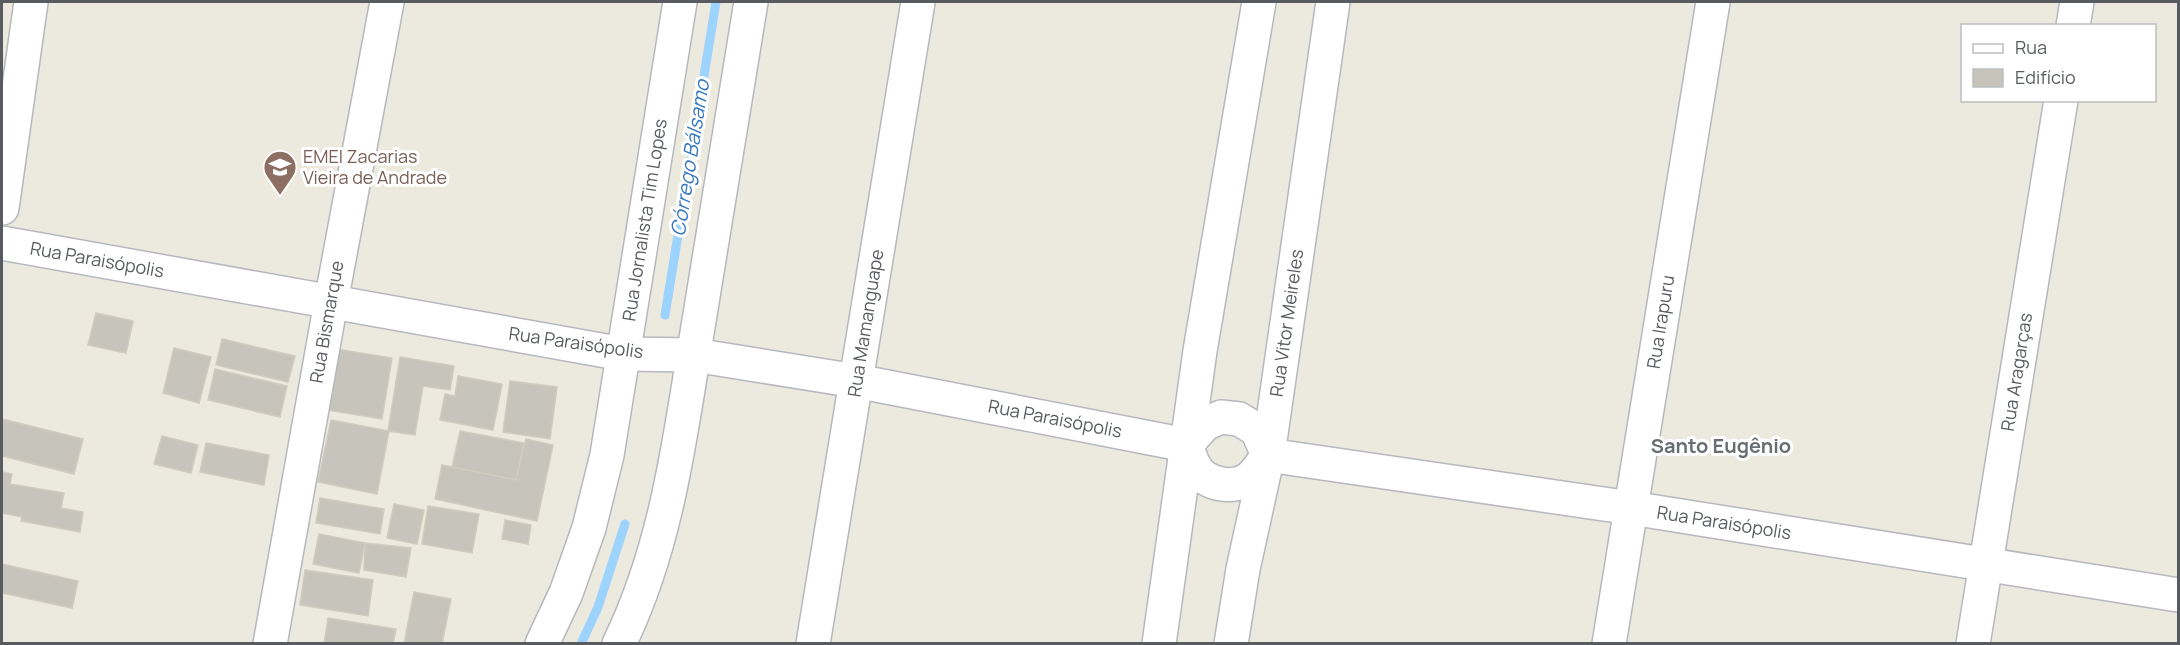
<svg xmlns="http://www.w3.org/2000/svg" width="2180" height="645" viewBox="0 0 2180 645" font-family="Manrope,sans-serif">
<rect width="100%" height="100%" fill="#ece9df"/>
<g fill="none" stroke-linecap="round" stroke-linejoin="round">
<!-- stream -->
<g stroke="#9cd3ff" stroke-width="9">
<polyline points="665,315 716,2"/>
<polyline points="581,644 598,607 625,524"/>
</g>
</g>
<!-- building -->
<g fill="#c7c4bc" stroke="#d1cbbd" stroke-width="1.5">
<polygon points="96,313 133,321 126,353 88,345"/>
<polygon points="222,339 295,356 288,382 216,365"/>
<polygon points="174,348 211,357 199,403 163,393"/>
<polygon points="330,348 392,358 382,419 320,409"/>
<polygon points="400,357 454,366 450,390 423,386 415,435 388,431"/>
<polygon points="215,369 287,386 280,417 208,400"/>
<polygon points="458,376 502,384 493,430 440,420 445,394 455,396"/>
<polygon points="510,381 557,387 550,439 503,432"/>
<polygon points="2,419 83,439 74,474 2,456"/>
<polygon points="331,420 389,431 377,494 318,482"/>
<polygon points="460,431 524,443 516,480 452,468"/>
<polygon points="162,436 198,445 191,473 154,464"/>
<polygon points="526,439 553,445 537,521 435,499 442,465 516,480"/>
<polygon points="206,443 269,455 264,485 200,472"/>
<polygon points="2,472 12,474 10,484 64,493 61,508 83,512 80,532 21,521 22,517 2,513"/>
<polygon points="320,498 384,509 380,534 316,523"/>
<polygon points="394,504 424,510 417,544 387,538"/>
<polygon points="428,506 479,514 472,553 422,544"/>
<polygon points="505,520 531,525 528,544 502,539"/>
<polygon points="319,534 365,543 359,573 313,564"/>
<polygon points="365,543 411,548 406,577 364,570"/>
<polygon points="2,564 78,581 72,608 2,593"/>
<polygon points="305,570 373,580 368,616 300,605"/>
<polygon points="414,592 451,599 442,644 404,644"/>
<polygon points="328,618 396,629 393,644 324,644"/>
</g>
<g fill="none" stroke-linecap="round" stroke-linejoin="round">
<defs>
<g id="street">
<polyline points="2073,26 2077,2"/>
<polyline points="2,208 31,2"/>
<polyline points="1268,455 1631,508 2178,595"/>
<polyline points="270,644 331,302 387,2"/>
<polyline points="542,644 566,593 589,528 607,455 680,2"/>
<path d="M619 644C667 546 680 438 697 333 715 222 733 112 751 2"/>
<polyline points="813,644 918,2"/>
<polyline points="1609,644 1713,2"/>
<polyline points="1973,644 2061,100"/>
</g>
<g id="secondary">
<polyline points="2,243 623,354 694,355 856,381 1186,445"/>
<path d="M1186 445C1189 452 1191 460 1195 467 1205 485 1234 490 1250 478 1257 472 1263 462 1268 455"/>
<polyline points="1186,445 1205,424 1221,417 1239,419 1257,430 1268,455"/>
<polyline points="1159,644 1200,351 1259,2"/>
<polyline points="1231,644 1243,569 1268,455 1333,2"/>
</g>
</defs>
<!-- street casing -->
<use href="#street" stroke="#b5b8bd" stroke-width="36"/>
<!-- secondary casing -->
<use href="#secondary" stroke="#b5b9bf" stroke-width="36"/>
<!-- street -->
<use href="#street" stroke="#fff" stroke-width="33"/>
<!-- secondary -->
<use href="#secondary" stroke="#fff" stroke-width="33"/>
</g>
<!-- icons -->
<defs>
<symbol id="school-pin" viewBox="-11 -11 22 30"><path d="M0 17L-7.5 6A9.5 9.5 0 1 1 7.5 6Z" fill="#8d6e63" stroke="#fff"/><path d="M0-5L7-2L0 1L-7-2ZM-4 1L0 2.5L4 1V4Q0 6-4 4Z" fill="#fff"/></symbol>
</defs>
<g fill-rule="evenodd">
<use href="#school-pin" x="261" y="148" width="38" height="52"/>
</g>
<g text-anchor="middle" stroke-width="6" stroke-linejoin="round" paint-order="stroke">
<!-- education labels -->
<g font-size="18" fill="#785e54" stroke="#fff" text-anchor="start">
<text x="303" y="163">EMEI Zacarias<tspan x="303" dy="21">Vieira de Andrade</tspan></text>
</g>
<!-- street labels -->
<g font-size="18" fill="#585c61" stroke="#fff">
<text transform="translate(645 220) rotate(-81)" y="6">Rua Jornalista Tim Lopes</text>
<text transform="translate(97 260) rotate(10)" y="6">Rua Paraisópolis</text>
<text transform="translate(327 322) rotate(-80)" y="6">Rua Bismarque</text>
<text transform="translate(1661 322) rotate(-81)" y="6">Rua Irapuru</text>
<text transform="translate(866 323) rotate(-81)" y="6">Rua Mamanguape</text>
<text transform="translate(1287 323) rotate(-82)" y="6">Rua Vitor Meireles</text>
<text transform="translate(576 343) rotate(8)" y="6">Rua Paraisópolis</text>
<text transform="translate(2017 372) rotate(-81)" y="6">Rua Aragarças</text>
<text transform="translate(1055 419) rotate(11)" y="6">Rua Paraisópolis</text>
<text transform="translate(1724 523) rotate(9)" y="6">Rua Paraisópolis</text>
</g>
<!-- water labels -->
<g font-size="20" font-style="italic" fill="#3779c0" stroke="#fff">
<text transform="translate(690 158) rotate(-81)" y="7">Córrego Bálsamo</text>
</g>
<!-- neighbourhood labels -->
<g font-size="20" font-weight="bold" fill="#696e73" stroke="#fff">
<text x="1721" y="453">Santo Eugênio</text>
</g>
</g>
<!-- border -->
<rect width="2180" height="645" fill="none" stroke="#585c61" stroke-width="6"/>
<!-- legend -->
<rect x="1961" y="24" width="195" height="78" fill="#ffffff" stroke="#bcbec0" stroke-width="1.5"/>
<rect x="1973" y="44" width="30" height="9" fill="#ffffff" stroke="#bcbec0" stroke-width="1.5"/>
<text x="2015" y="54" font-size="18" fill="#585c61">Rua</text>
<rect x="1973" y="69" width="30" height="18" fill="#c7c4bc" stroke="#bcbec0" stroke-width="1.5"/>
<text x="2015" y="84" font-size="18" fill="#585c61">Edifício</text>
</svg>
